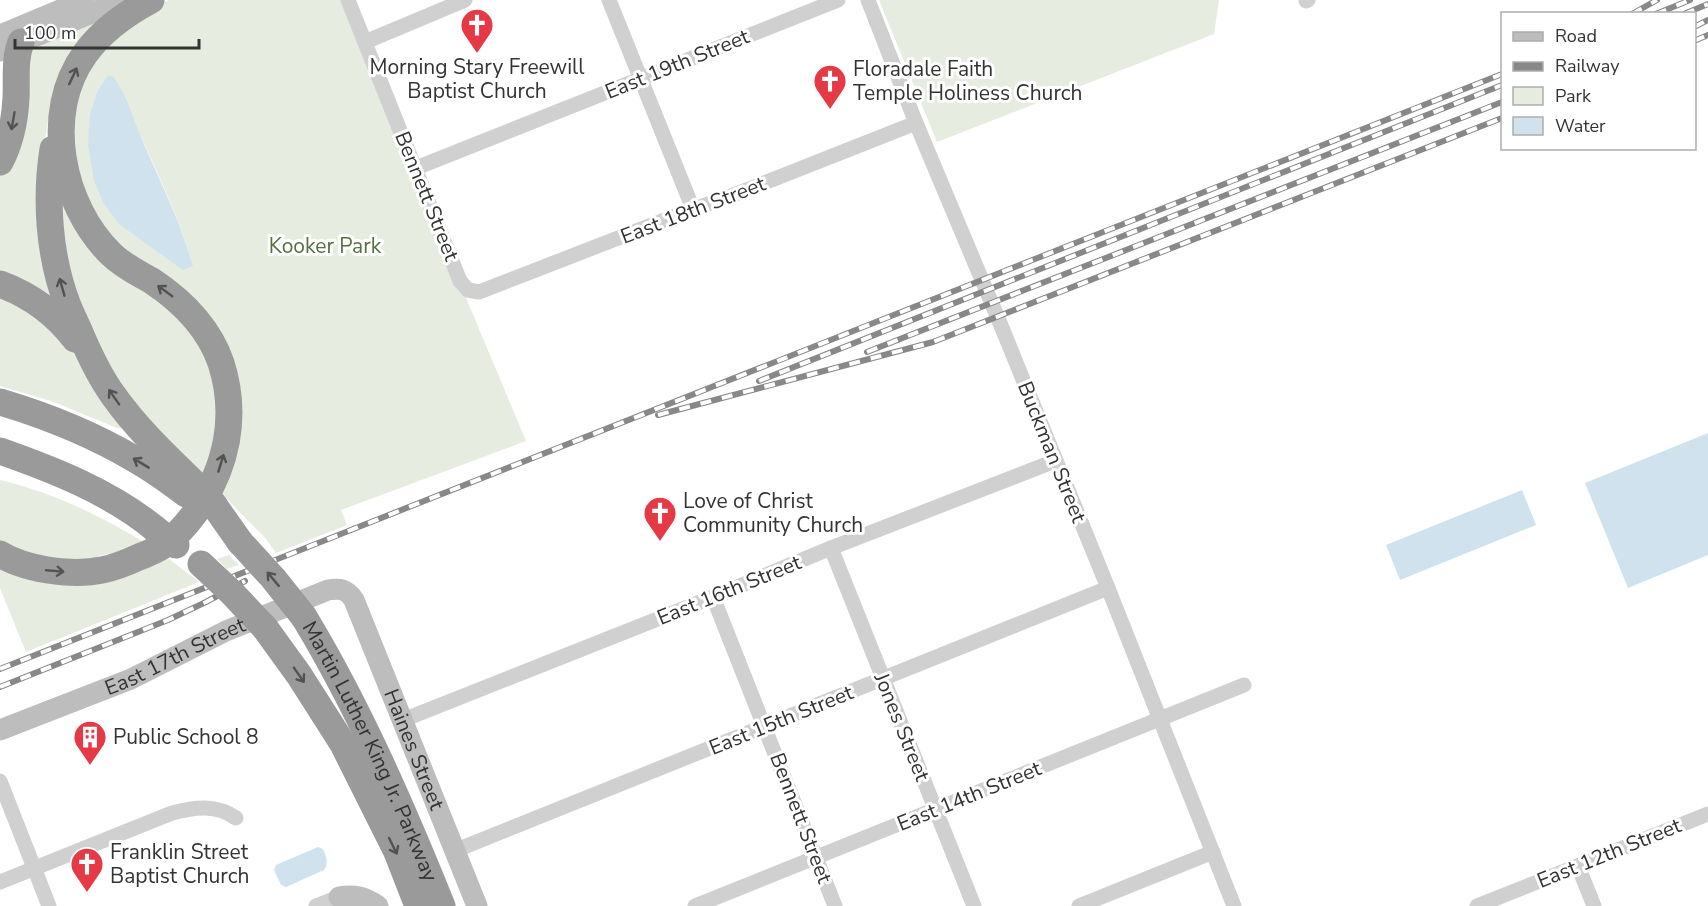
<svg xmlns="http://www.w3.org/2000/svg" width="1708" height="906" viewBox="0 0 1708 906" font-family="'Nunito Sans',sans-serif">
<rect width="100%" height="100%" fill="#fff"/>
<!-- green -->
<g fill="#e6ecdf" fill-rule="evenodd">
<path d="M169 0H341L526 441 341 510 347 525 276 553 266 539 218 490 225 364 116 249 69 163 81 73 145 11ZM140 135C160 178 180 220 193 266Z"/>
<polygon points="879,0 1219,0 1214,34 937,142"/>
<polygon points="95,22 49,116 42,155 59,303 0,276 0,174 26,49"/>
<polygon points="59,181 147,284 204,345 221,420 204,476 118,388 69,297"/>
<polygon points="0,289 60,330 128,430 117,428 51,401 0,386"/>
<path d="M0 480C51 492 97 514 142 541L123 551 98 556 99 563 87 565 0 548Z"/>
<polygon points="161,553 199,582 26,652 0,588 0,561 16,568"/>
<polygon points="229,555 239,565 227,569 217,559"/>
</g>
<!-- water -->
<g fill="#cfe2ee">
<path d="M108 76H113C126 94 132 115 140 135 159 179 180 220 193 266L183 270 119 224 104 204 94 181 88 145 90 114 98 90Z"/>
<polygon points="1708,433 1708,555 1628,588 1585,483"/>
<polygon points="1522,490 1536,525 1400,580 1386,545"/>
<path d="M318 847 323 849C326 856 329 863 324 870L286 887 281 885 274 870 276 865Z"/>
</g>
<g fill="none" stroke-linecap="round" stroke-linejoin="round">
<!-- street -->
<g stroke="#d0d0d0" stroke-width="15">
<polyline points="348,0 460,281 468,290 479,292 693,209 726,198 916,123"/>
<polyline points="609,0 693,209"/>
<polyline points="868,0 916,123 1000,323 1108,588 1234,906"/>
<polyline points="1306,1 1308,0"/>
<polyline points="365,42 465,0"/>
<polyline points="416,168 838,0"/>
<polyline points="831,548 974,906"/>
<polyline points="713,597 835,906"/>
<polyline points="403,720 713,597 831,548 1055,461"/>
<polyline points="0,781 49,906"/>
<polyline points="454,851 1108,588"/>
<polyline points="1578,866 1594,906"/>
<path d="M0 882 172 813C195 807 216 804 236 818"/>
<polyline points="316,906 339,897"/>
<polyline points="695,906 1244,685"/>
<polyline points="1079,906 1213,852"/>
<polyline points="1477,906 1708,814"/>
</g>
<!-- secondary -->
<g stroke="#bdbdbd" stroke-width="21">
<polyline points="0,35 84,0"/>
<polyline points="0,51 123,0"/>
<path id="s1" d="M0 730 131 679 226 631 328 590C340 588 347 589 354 600L477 906"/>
<path d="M339 897C354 894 365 897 378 906"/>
</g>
<!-- highway -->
<g stroke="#9a9a9a" stroke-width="27">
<path d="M53 149C45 200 49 257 68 306 72 316 77 325 81 335 90 356 100 377 113 395 137 429 167 457 197 486"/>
<path d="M0 162C10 143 15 119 16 98 17 80 14 60 21 42"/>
<path d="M0 284C30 295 55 313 75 339"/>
<path d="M0 402C47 416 94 435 136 460 154 470 170 482 186 494"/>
<path d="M0 451C54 470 110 492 154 528"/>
<polyline points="214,505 240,542"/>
<path d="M0 554C20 566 42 570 65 572 94 574 113 569 139 557 147 554 156 550 164 545 176 537 186 525 195 513 227 468 238 416 221 363 209 328 182 301 152 281 138 273 123 266 111 254 61 205 42 113 85 54 102 30 125 14 151 0"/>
<path id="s2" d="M304 617C359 708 402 807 442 906"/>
<polyline points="265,628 299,675 343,744 397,852 418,906"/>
</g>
<defs>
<g id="rail">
<polyline points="1632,14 1657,0"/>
<polyline points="1656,14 1690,0"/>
<polyline points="1684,14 1708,4"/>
<polyline points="1694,27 1708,20"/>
<polyline points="1694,41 1708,35"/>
<polyline points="867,352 1502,102"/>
<polyline points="759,381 1502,85"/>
<polyline points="658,415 933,342 1502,118"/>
<polyline points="0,669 1502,74"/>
<polyline points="0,687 168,620 206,602 245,581"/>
</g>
</defs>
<!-- rail casing -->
<use href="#rail" stroke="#888" stroke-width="6"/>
<!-- rail -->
<use href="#rail" stroke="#fff" stroke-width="4" stroke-dasharray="11" stroke-linecap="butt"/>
<!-- highway-bridge -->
<g stroke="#9a9a9a" stroke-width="27">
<polyline points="197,486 214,505"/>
<polyline points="154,528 176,545"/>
<polyline points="240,542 273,578 304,617"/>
<polyline points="201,564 232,593 265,628"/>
</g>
</g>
<!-- one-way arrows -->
<defs><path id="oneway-shaft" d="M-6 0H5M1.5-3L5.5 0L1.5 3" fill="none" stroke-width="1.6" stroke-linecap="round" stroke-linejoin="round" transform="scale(1.5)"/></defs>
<g stroke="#525252">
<use href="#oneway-shaft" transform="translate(73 76) rotate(-65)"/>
<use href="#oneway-shaft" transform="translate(13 121) rotate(100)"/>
<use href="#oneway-shaft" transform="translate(62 287) rotate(-106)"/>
<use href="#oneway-shaft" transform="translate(165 291) rotate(-144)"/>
<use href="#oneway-shaft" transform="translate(114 397) rotate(-125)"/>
<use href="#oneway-shaft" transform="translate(141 463) rotate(-149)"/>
<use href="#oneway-shaft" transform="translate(221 463) rotate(-73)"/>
<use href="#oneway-shaft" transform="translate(55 571) rotate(5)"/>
<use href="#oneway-shaft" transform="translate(273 579) rotate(-130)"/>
<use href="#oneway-shaft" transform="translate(299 675) rotate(55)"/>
<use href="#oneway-shaft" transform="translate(393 846) rotate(64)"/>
</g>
<!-- icons -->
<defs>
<symbol id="church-pin" viewBox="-11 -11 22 30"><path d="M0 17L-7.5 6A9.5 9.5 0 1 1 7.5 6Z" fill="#e63946" stroke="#fff"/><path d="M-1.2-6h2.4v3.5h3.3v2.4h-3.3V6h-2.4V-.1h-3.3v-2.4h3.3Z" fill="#fff"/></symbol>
<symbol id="building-pin" viewBox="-11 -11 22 30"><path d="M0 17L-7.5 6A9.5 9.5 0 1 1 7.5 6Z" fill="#e63946" stroke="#fff"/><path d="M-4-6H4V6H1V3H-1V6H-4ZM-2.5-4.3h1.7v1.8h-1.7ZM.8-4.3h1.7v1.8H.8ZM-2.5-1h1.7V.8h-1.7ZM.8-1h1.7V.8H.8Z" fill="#fff"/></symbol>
</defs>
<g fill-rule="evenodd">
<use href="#church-pin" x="458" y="6" width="38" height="52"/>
<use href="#church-pin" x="811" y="62" width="38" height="52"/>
<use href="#church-pin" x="641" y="494" width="38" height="52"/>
<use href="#building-pin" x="71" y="718" width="38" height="52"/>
<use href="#church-pin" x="68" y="845" width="38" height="52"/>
</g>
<g text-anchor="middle" stroke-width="6" stroke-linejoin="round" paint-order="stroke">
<!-- street labels -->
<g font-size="21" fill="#333" stroke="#fff">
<text transform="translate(677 64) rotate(-22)" y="7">East 19th Street</text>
<text transform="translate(427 196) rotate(68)" y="7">Bennett Street</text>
<text transform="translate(693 210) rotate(-21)" y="7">East 18th Street</text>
<text transform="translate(1052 452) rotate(68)" y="7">Buckman Street</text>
<text transform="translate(729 590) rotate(-22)" y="7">East 16th Street</text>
<text dy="7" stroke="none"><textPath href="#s1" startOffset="190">East 17th Street</textPath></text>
<text transform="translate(781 720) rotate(-22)" y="7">East 15th Street</text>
<text transform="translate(902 727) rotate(68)" y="7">Jones Street</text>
<text dy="7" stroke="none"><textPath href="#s1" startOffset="548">Haines Street</textPath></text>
<text dy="7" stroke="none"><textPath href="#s2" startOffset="150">Martin Luther King Jr. Parkway</textPath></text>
<text transform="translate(969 796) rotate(-22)" y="7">East 14th Street</text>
<text transform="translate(801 818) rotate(69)" y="7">Bennett Street</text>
<text transform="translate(1609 853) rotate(-22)" y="7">East 12th Street</text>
</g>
<!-- poi labels -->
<g font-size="21" fill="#333" stroke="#fff" text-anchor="start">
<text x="477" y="74" text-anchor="middle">Morning Stary Freewill<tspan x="477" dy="24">Baptist Church</tspan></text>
<text x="853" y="76">Floradale Faith<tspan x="853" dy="24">Temple Holiness Church</tspan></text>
<text x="683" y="508">Love of Christ<tspan x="683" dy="24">Community Church</tspan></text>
<text x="113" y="744">Public School 8</text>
<text x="110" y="859">Franklin Street<tspan x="110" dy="24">Baptist Church</tspan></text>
</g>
<!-- park labels -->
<g font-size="21" fill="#56703f" stroke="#fff">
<text x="325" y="253">Kooker Park</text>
</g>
</g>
<!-- legend -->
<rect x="1501" y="12" width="195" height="138" fill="#ffffff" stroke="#adadad" stroke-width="1.5"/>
<rect x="1513" y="32" width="30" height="9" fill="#bdbdbd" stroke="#adadad" stroke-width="1.5"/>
<text x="1555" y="42" font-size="18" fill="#333333">Road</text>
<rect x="1513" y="62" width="30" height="9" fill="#888888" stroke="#adadad" stroke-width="1.5"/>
<text x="1555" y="72" font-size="18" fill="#333333">Railway</text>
<rect x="1513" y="87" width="30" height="18" fill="#e6ecdf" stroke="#adadad" stroke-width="1.5"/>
<text x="1555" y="102" font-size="18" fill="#333333">Park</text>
<rect x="1513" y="117" width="30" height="18" fill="#cfe2ee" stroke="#adadad" stroke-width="1.5"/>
<text x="1555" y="132" font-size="18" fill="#333333">Water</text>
<!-- scale -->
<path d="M15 39v9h184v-9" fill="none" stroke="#333333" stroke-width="3"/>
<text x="24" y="39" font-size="18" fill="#333333" stroke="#ffffff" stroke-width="4.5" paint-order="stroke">100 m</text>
</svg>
